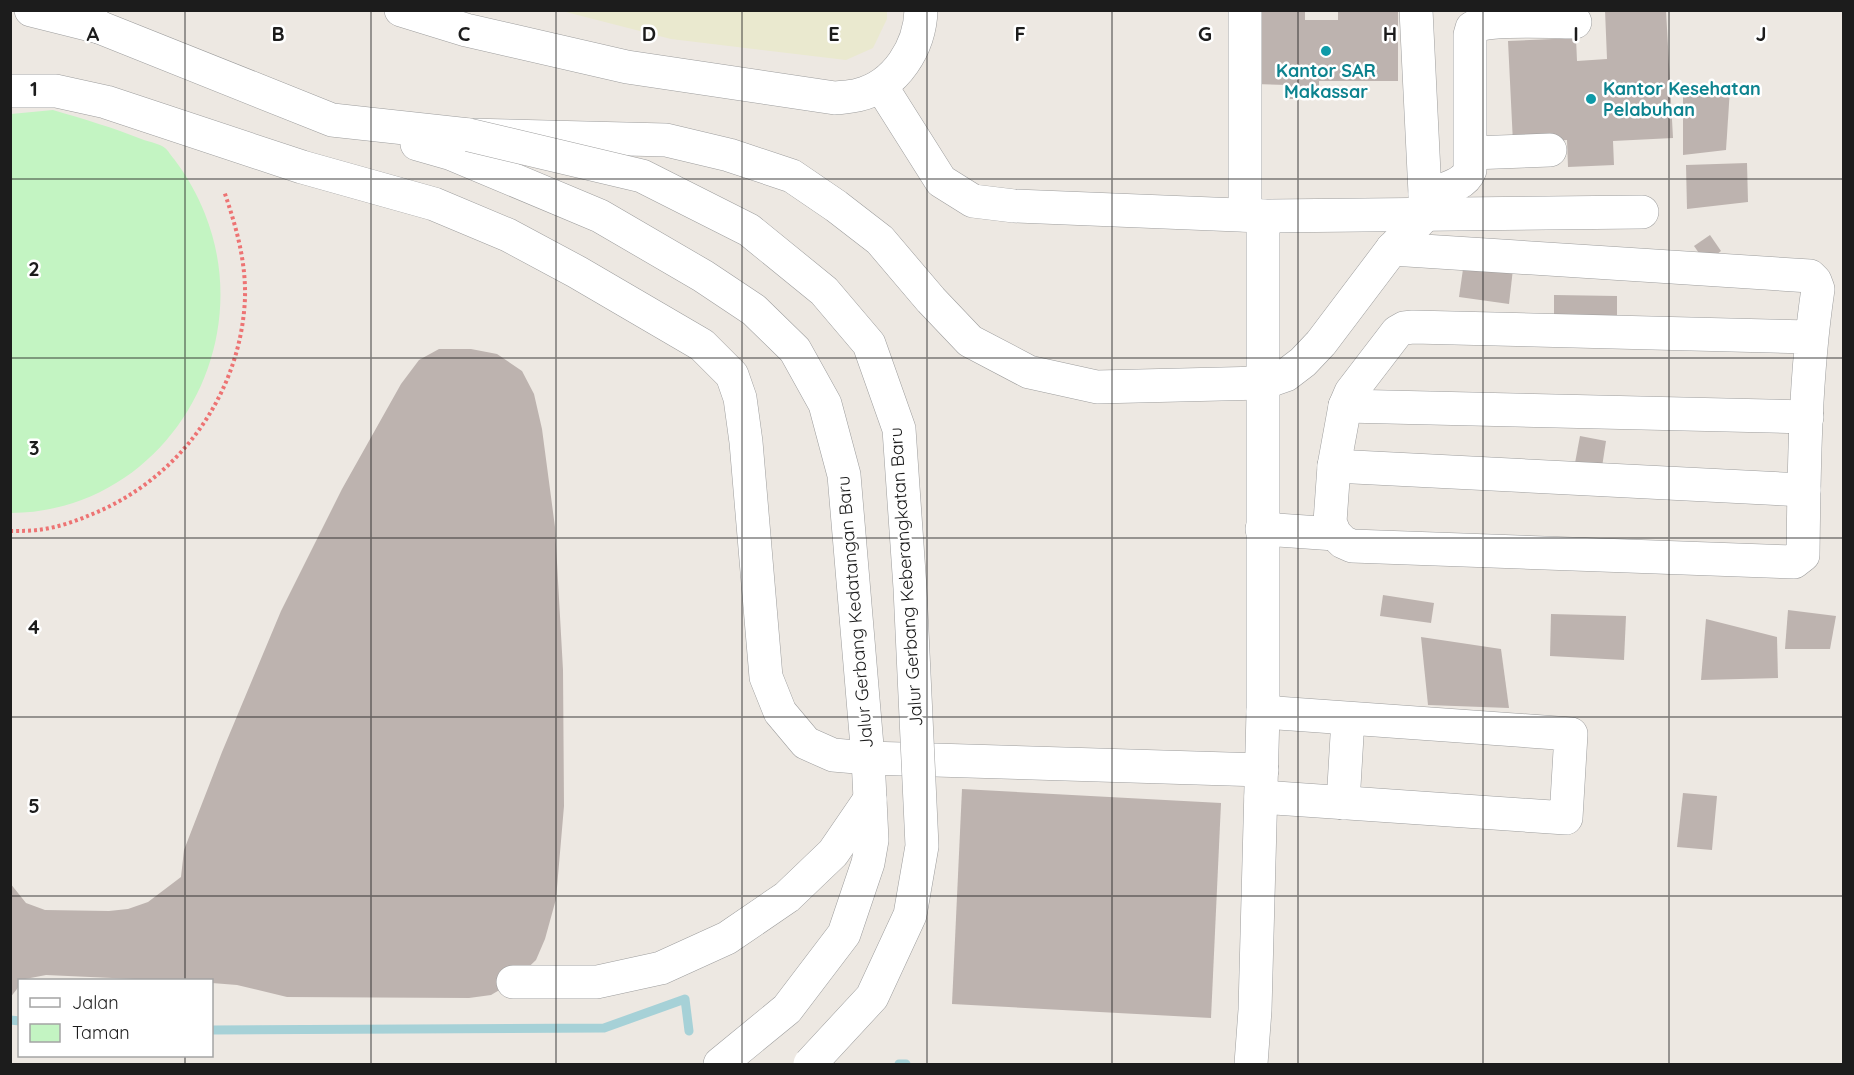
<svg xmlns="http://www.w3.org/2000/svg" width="1854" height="1075" viewBox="0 0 1854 1075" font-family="Quicksand,sans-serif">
<rect width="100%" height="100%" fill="#ede8e2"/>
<!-- farmland -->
<polygon fill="#eae9cf" points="887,11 887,19 873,48 846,60 671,39 562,11"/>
<!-- park -->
<path fill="#c3f4c2" d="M53 110C84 119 114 128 144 140 150 142 160 144 165 148 168 150 171 156 174 159 187 176 197 194 205 214 260 352 162 512 11 513V114Z"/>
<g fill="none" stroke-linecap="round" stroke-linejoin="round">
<!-- stream -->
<g stroke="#a6d1d7" stroke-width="9">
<polyline points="10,1020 20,1021"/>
<polyline points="212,1030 604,1028 685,999 689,1031"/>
<polyline points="899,1064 906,1064"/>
</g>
</g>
<!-- building -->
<g fill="#bdb3af">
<polygon points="1253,10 1305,10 1305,20 1338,20 1338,10 1398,10 1398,81 1319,81 1319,99 1287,99 1287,85 1254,84"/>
<polygon points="1605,10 1666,10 1673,138 1613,141 1614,165 1568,167 1567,140 1513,143 1508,41 1576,38 1577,61 1607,59"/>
<polygon points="1683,85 1730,89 1726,150 1683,155"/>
<polygon points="1747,163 1748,202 1687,209 1686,165"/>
<polygon points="1710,235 1721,251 1706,263 1694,246"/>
<polygon points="1464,262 1513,269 1509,304 1459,297"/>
<polygon points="1554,295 1617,296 1617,319 1554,318"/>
<polygon points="439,349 471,349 497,354 522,371 534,394 542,429 555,527 563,670 564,806 556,899 545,939 536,960 513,982 491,995 469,998 287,997 237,985 212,983 212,980 156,980 46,975 20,980 20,985 10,998 10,883 26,903 45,910 109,911 128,909 148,902 181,877 184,850 222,752 281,611 342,489 401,384 419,360"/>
<polygon points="1580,436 1606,441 1602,467 1575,463"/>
<polygon points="1383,595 1434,603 1431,623 1380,616"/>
<polygon points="1788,610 1836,616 1830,649 1785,649"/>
<polygon points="1551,614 1626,616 1624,660 1550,656"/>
<polygon points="1706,619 1777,637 1778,678 1701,680"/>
<polygon points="1421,637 1501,649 1509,708 1428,705"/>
<polygon points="962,789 1221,803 1211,1018 952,1004"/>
<polygon points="1683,793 1717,796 1712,850 1677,847"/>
</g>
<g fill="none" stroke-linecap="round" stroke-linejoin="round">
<defs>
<g id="minor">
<polyline points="31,10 99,27"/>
<polyline points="80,10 99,27 332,120 469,135 666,140 729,155 792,176 836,206 880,240 931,300 970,341 1029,372 1097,387 1263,383 1286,375 1303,362 1321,343 1392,249 1426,214 1416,10"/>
<path d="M401 10 466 30 627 67 835 98C843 97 851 97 858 95 896 86 920 47 921 10"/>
<polyline points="1245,10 1245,215"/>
<polyline points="881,86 941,181 973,201 1014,206 1263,216 1642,212"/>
<polyline points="10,91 56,91 106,102 302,167 434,204 508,235 577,272 702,345 732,375 740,398 746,442 766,677 780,712 806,743 833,755 868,758 1262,770"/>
<polyline points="417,144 452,154 600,216 703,276 754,310 795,350 825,404 844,475 868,758 872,840 868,863 844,934 787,1009 720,1064"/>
<polyline points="1471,153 1550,150"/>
<path d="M1425 195C1440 190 1464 187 1470 170V35L1472 28C1487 18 1555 22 1575 22"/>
<path d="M1392 249 1810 276 1815 281 1818 289C1805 376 1804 467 1803 555L1794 562 1352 546 1343 542 1335 534 1330 522 1334 466 1345 406 1351 392 1397 332 1404 328 1413 327 1811 337"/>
<polyline points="1345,406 1807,417"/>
<polyline points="1334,466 1804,490"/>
<polyline points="1262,529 1335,534"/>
<polyline points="1261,797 1566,818 1571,734 1263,712"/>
<polyline points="1343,803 1348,719"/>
<polyline points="513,982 597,982 661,968 727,938 787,897 833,853 870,799"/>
<polyline points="1251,1064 1255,1010 1263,712 1263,216"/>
</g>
</defs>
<!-- minor casing -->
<use href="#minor" stroke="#9d9d9d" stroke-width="34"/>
<!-- path -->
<path stroke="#ed7373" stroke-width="4" stroke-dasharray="3 3" stroke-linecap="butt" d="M10 531C20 531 29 531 38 530 55 528 74 522 90 515 179 480 241 394 245 298 246 261 236 226 224 191"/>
<!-- minor -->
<use href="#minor" stroke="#fff" stroke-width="33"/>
<defs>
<polyline id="minor-bridge" points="469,135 642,176 749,230 824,291 869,344 899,429 910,588 922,846 910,915 872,997 810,1064"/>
</defs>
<!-- minor-bridge casing -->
<use href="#minor-bridge" stroke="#9d9d9d" stroke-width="34" stroke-linecap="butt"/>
<!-- minor-bridge -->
<use href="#minor-bridge" stroke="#fff" stroke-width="33"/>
</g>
<!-- grid -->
<path fill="none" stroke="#1c1c1c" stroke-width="1.5" stroke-opacity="0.55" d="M185 10V980M371 10V1064M556 10V1064M742 10V1064M927 10V1064M1112 10V1064M1298 10V1064M1483 10V1064M1669 10V1064M10 179H1844M10 358H1844M10 538H1844M10 717H1844M10 896H1844M185 1056V1064"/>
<!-- markers -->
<g fill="#0f9aa8" stroke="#fff" stroke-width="2">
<circle cx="1326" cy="51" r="6"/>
<circle cx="1591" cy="99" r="6"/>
</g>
<g text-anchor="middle" stroke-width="5" stroke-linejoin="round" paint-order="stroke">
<!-- culture labels -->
<g font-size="18" font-weight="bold" fill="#0d838f" stroke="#fff">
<text x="1326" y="77">Kantor SAR<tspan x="1326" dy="21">Makassar</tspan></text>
<text x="1603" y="95" text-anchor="start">Kantor Kesehatan<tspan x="1603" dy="21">Pelabuhan</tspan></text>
</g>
<!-- street labels -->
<g font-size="18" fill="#1c1c1c" stroke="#fff">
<text transform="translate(906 577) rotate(-94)" y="6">Jalur Gerbang Keberangkatan Baru</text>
<text transform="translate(855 612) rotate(-95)" y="6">Jalur Gerbang Kedatangan Baru</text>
</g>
</g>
<g font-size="20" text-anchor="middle" font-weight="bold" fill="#1c1c1c" stroke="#fff" stroke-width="5" stroke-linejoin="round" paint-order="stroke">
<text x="93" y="41">A</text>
<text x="278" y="41">B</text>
<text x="464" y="41">C</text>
<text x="649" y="41">D</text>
<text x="834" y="41">E</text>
<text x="1020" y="41">F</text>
<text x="1205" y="41">G</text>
<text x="1390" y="41">H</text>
<text x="1576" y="41">I</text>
<text x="1761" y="41">J</text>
<text x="34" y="96">1</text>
<text x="34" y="276">2</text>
<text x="34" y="455">3</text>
<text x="34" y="634">4</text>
<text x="34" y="813">5</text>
</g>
<!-- border -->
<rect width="1854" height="1075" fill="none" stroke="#1c1c1c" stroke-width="24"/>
<!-- legend -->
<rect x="18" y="979" width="195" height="78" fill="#ffffff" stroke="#a4a4a4" stroke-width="1.5"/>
<rect x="30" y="998" width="30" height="9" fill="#ffffff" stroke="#a4a4a4" stroke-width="1.5"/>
<text x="72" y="1009" font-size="18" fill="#1c1c1c">Jalan</text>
<rect x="30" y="1024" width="30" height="18" fill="#c3f4c2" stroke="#a4a4a4" stroke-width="1.5"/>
<text x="72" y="1039" font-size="18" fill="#1c1c1c">Taman</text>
</svg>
